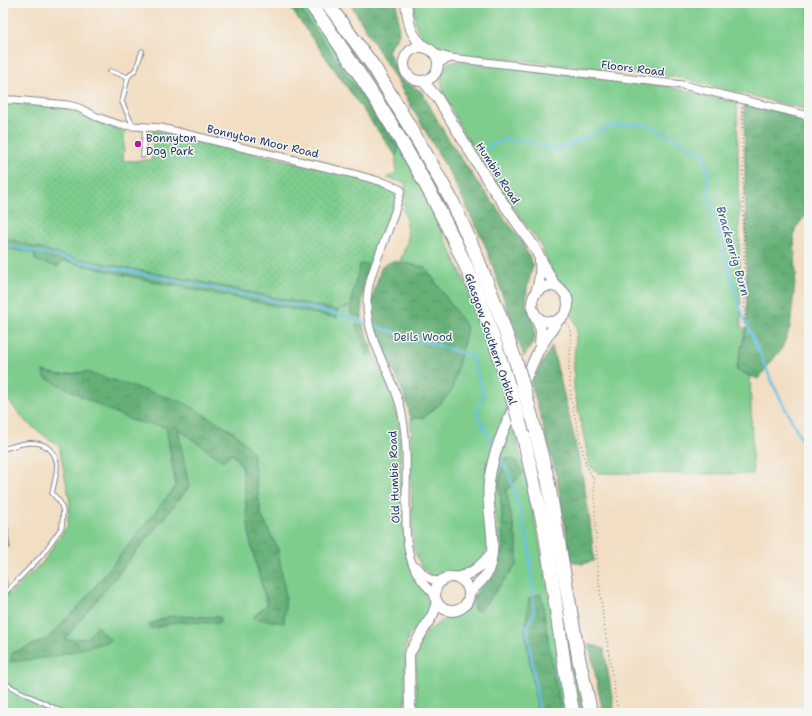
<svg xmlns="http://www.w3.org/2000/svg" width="812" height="716" viewBox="0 0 812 716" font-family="'Shantell Sans',sans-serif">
<defs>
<pattern id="forest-crowns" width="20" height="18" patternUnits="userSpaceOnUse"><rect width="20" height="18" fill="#66b078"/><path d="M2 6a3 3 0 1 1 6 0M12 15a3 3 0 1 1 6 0" fill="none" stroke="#539066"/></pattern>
<pattern id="park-dots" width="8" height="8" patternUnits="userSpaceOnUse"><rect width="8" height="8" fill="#7ecd8d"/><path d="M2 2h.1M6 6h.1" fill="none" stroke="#6cb07c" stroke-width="1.8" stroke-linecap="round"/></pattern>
</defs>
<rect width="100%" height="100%" fill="#f6f6f2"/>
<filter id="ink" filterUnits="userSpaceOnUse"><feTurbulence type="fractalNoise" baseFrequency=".025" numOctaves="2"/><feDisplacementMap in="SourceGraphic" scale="8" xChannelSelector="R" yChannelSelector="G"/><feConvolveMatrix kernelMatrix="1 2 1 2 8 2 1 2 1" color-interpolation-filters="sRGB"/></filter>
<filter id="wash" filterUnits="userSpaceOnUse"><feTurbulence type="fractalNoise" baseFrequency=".012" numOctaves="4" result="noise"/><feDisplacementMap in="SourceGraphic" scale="16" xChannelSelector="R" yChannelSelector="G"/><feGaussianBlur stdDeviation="0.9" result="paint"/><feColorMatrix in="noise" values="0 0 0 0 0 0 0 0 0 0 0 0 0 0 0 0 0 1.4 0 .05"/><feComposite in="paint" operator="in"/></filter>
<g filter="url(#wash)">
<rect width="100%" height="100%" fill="#f2dec3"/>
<!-- grass -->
<g fill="#7ecd8d" stroke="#4c7e76" fill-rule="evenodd">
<polygon points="296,3 304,3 317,19 394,133 425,195 479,312 508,410 495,435 490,452 485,491 489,536 488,547 482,560 475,566 465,571 432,577 421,566 413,548 411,478 411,419 424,417 440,404 452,390 467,328 425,267 400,262 408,239 406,218 403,210 405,202 405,182 387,178 396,173 396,156 399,149"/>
<polygon points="317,3 321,3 387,97 442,193 475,265 515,376 512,380 452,222 427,172 364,68"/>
<path d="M414 3H809V110L676 77 470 55C454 52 425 48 418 31 414 23 415 12 414 3Z"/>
<polygon points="459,61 667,86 737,103 741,327 746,329 736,370 750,376 753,474 598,473 590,466 574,389 574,359 577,327 571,314 573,306 571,296 564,287 556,280 540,244 506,198 463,132 444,95 441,80 443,71 448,63"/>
<path d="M6 248 35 253 57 267 64 261 155 282 337 318V310L351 306V314L362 317 363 326 356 325 367 355 373 351 391 392 400 430 402 518 407 558 418 581 433 601 430 611 408 637 405 651V713H3V551L7 596 43 562 67 526 70 502 59 446 27 423 3 394V252ZM87 372 252 451 261 515 278 549 284 623 267 605 250 540 242 466 232 453 223 461 177 428 189 487 63 641 87 638 12 653 47 639 81 604 176 486 166 426 133 421 59 375Z"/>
<polygon points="526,414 542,474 586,713 580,713 562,609 523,417"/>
<path d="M511 422 526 476 545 572 569 713H562L554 676 525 631 538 713H418C418 693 413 672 417 652 419 638 433 625 445 619 452 616 459 614 465 610 471 606 471 601 474 595 479 585 490 579 494 568 503 546 496 525 494 502 492 475 502 447 511 422ZM504 458 506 491 517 543 474 610V597L496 574 503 547 502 510 499 486Z"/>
</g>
<!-- forest -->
<g fill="url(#forest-crowns)" stroke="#40706b">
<polygon points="287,3 296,3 399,149 396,156"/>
<polygon points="350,3 397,3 399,34 388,51 401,80 421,91 447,137 475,179 522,241 533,265 527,288 526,303 534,325 535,339 524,357 486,247 453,179 395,78"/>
<polygon points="744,103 809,119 809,211 795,229 794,237 796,274 790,328 782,348 758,379 736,370 747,326"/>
<polygon points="3,237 65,256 196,281 337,310 337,318 155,282 64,261 57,267 35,260 35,253 6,248 3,251"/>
<path d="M393 261 425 267 467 328 452 390 440 404 424 417 411 419C404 382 378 350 372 313 370 301 378 278 382 266Z"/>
<polygon points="360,264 371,265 362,299 362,317 351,314 352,295"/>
<polygon points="356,325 363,326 365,329 373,351 367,355"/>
<path d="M552 346C569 417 589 488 594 561L582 564 571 561 557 478 531 382Z"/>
<polygon points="43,371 60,375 87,372 183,402 235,433 252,451 261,515 278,549 286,597 284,623 252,618 267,605 250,540 242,466 232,453 223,461 178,429 189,487 64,640 87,638 97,626 111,641 53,657 10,662 12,653 47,639 81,604 176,486 166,427 133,421 100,406 44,377"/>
<polygon points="504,458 516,460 523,473 506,491 517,543 517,564 480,611 474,610 474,597 496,574 503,547 502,511 499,486"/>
<polygon points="3,518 4,518 8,546 3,547"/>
<polygon points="541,594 554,676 562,713 538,713 525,631 529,598"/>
<polygon points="171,616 220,617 220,623 177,622 151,629 149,624"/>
<polygon points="589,644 604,649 615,713 603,713"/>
</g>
<!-- park -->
<path fill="url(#park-dots)" stroke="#4c7e76" d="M3 103H10L68 108 101 124 125 131 123 161 152 160 153 130 348 174C363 181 381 183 395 192L396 198 375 260 371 265 360 264 352 295 351 306 337 310 196 281 65 256 3 237Z"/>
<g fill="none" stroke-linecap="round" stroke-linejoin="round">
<!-- stream -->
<g stroke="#68c2e5" stroke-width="2.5">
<polyline points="485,149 503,139 531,142 556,150 614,125 646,124 705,155 711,209 742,313 774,386 809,454"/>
<polyline points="3,245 337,314 472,356 483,393 477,414 494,446"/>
<polyline points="498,454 510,476 529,546 534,614 527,626 537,698 540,713"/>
</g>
</g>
</g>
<g filter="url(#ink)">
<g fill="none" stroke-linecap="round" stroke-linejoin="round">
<defs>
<g id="lane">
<polyline points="110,71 128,77"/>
<polyline points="133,126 122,102 128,77 136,69 142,51"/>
<polyline points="143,156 145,126"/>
<path d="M3 449C19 444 41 436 53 453 55 457 57 460 57 465 57 474 54 484 52 493L60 502 63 511 62 527 42 555 3 595"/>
<polyline points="3,625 5,641 3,658"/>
<polyline points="3,679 8,685 19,691 65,713"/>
</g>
<g id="street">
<polyline points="434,53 451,58 683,85 809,116"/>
<polyline points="439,63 451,58"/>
<path d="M3 100H14L68 105 79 108 97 117 120 125 161 128 354 174 386 183 401 190C397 206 392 221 386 236 379 256 368 278 367 300 365 339 392 372 401 409 408 440 406 473 406 505 406 527 405 550 415 570 420 581 428 588 435 596"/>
<path d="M417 566C424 575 430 582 441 581"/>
</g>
<g id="secondary">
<path d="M406 3C409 23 409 35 426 48"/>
<circle cx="421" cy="64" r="17"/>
<polyline points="424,82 438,99 491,186 533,245 553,282 557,287"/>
<circle cx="550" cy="304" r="18"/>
<path d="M536 292C540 282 541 272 540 260"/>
<polyline points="534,313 541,330 540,345"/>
<polyline points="522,387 539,349 559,319"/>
<circle cx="452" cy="594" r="17"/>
<path d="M456 578C472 574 480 567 490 555"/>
<path d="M469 593C475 587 483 581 487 573 500 543 485 512 489 482 493 452 504 429 516 402"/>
<polyline points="410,713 409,654 433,614 437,602"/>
</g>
<g id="highway">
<path d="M310 3C374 91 432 184 474 285 488 319 498 354 510 388"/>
<polyline points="327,3 374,67 424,151 453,203 474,250 498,311 517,365"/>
<polyline points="531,415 548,481 579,660 591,713"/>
<polyline points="523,435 545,531 566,676 573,713"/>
</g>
</defs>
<!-- lane casing -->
<use href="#lane" stroke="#868690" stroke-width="5.5"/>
<!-- street casing -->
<use href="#street" stroke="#868690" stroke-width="9"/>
<!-- secondary casing -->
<use href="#secondary" stroke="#868690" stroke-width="12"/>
<!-- highway casing -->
<use href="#highway" stroke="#868690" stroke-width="15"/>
<!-- path -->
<g stroke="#868690" stroke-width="1.5" stroke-dasharray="1 3" stroke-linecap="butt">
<polyline points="742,107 745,325"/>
<polyline points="567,323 570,329 571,340 569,367 571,400 586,465 594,480 597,565 604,624 618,713"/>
</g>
<!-- lane -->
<use href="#lane" stroke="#fff" stroke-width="3.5"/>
<!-- street -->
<use href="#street" stroke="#fff" stroke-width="7"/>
<!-- secondary -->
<use href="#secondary" stroke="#fff" stroke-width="10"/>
<!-- highway -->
<use href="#highway" stroke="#fff" stroke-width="13"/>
<defs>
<g id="highway-bridge">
<polyline points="517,365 531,415"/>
<polyline points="510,388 523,435"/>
</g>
</defs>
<!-- highway-bridge casing -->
<use href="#highway-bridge" stroke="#868690" stroke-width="15" stroke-linecap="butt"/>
<!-- highway-bridge -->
<use href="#highway-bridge" stroke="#fff" stroke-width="13"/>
</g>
</g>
<!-- markers -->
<circle fill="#b5179e" stroke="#f6f6f2" stroke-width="1.5" cx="138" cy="144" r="4"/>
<g text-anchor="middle" stroke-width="3" stroke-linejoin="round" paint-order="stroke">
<!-- street labels -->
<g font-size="11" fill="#1b2f5e" stroke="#f6f6f2">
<text transform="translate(633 68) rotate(7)" y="4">Floors Road</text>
<text transform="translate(263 141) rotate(13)" y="4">Bonnyton Moor Road</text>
<text transform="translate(498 173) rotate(57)" y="4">Humbie Road</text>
<text transform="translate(491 339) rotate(71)" y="4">Glasgow Southern Orbital</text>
<text transform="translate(394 477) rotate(-92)" y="4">Old Humbie Road</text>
</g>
<!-- poi labels -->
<g font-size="11" fill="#1b2f5e" stroke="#f6f6f2" text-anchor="start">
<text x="146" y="142">Bonnyton<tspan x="146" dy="13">Dog Park</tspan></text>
</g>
<!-- park labels -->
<g font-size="11" fill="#34566a" stroke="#f6f6f2">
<text x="423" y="341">Deils Wood</text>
</g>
<!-- water labels -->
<g font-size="12" font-style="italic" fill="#325b86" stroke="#f6f6f2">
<text transform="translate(733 251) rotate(74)" y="4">Brackenrig Burn</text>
</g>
</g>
<!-- margin -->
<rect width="812" height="716" fill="none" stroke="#f6f6f2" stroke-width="16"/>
</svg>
